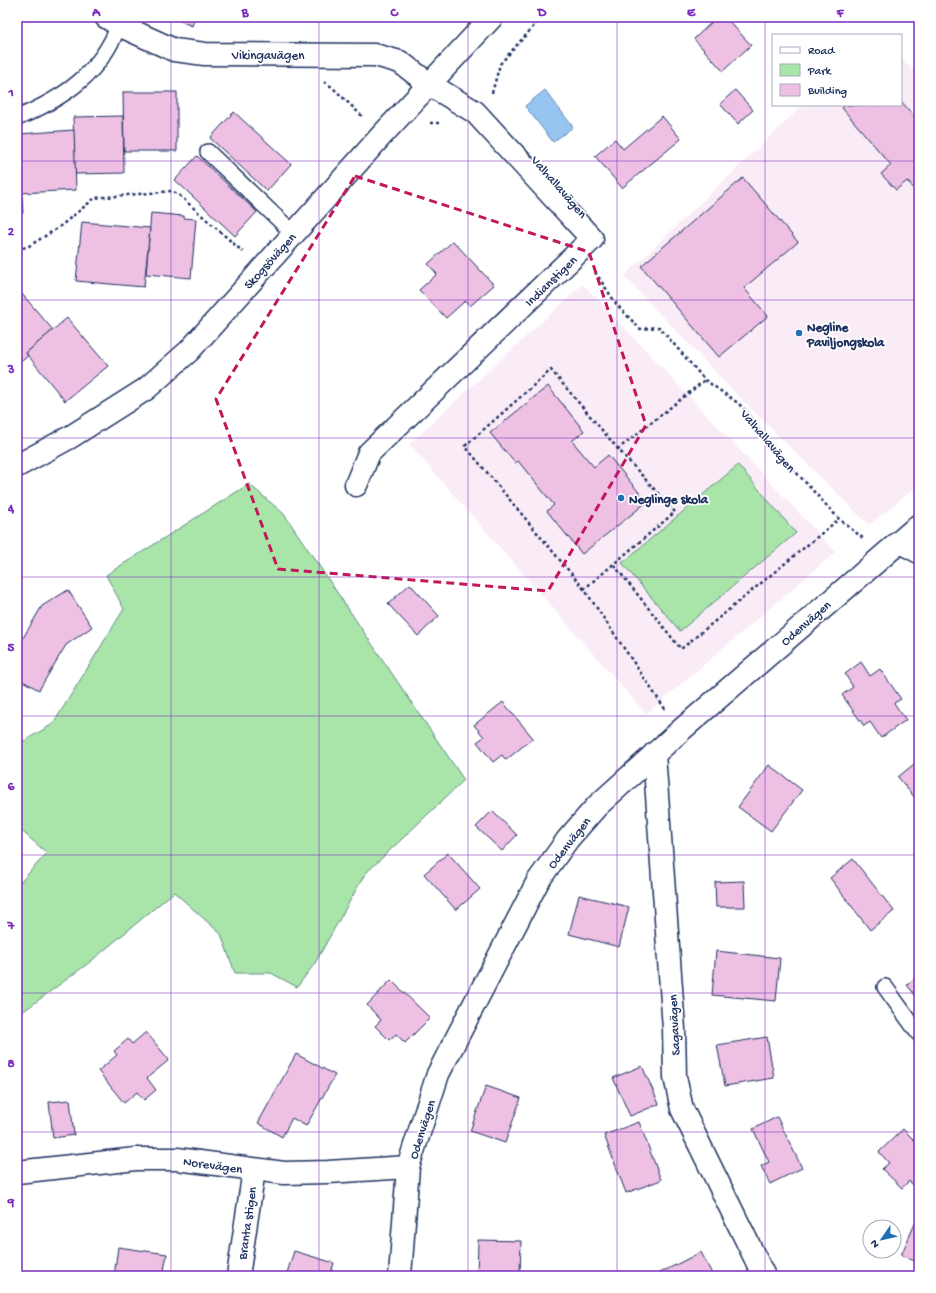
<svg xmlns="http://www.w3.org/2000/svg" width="936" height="1293" viewBox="0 0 936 1293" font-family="'Gochi Hand',sans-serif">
<rect width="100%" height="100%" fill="#fff"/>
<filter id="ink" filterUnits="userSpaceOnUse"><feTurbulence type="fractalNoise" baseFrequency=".025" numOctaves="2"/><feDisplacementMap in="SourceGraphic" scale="8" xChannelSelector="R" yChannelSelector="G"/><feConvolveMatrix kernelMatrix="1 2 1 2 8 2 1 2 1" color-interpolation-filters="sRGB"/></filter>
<g filter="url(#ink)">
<!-- built -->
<g fill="#faecf7">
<polygon points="901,57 919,77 919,485 869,525 733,391 624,276 803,105 901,105"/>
<polygon points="583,284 836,552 646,714 409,444"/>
</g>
<!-- green -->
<g fill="#a9e4a9" stroke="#628a84">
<polygon points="738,465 796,533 680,631 622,563"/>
<polygon points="249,484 284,514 464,780 365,874 315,963 297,987 271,973 235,973 221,934 174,892 90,962 17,1016 17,886 47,853 17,827 17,745 53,724 124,609 106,575"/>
</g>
<!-- water -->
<polygon fill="#97c5f2" stroke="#6589b7" points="545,90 573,127 553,142 525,106"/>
<!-- building -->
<g fill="#edc0e4" stroke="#1b2f5e">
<polygon points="170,17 195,17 192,26"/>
<polygon points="717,17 725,17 751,45 723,71 694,39"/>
<polygon points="735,90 753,110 738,124 720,104"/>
<polygon points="123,92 177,92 177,151 124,151"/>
<polygon points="901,101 919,122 919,194 907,181 896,190 881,174 891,165 842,108 845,105 901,105"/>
<polygon points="234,112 291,164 267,191 210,138"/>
<polygon points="123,116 124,173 75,174 73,117"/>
<polygon points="662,116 681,139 622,188 595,156 615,139 623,149"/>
<polygon points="74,130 76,190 21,193 18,134"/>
<polygon points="19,151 23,213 17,214 17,152"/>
<polygon points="197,156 257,212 235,236 175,180"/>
<polygon points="743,178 798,242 744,288 768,316 719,357 641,266"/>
<polygon points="151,213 184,216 184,218 196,219 191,278 146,274"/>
<polygon points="82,222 150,228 144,287 76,281"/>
<polygon points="453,241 494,285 470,306 465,301 446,318 419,290 437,274 428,264"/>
<polygon points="22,294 53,330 26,353 28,356 17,365 17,298"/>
<polygon points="67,318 108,366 65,401 26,353"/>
<polygon points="548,386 584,431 572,441 594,467 608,455 647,502 582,554 547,511 554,505 518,461 515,463 490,433"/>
<polygon points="410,584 439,616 418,636 388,604"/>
<polygon points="68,590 92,627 66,645 39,690 17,678 17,648 42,606"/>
<polygon points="861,662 870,676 880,669 901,699 894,703 906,720 881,738 870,722 864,726 842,695 853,687 845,674"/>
<polygon points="503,702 533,738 506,760 502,755 493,762 477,742 484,737 474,725"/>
<polygon points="919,760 919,795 915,798 898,777"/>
<polygon points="769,765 802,790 771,831 738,807"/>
<polygon points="492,811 517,835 502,851 476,827"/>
<polygon points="448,853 480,889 456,910 424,874"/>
<polygon points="853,859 894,911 870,930 830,878"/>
<polygon points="744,881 745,907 716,907 715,882"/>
<polygon points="579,895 629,907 619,947 569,934"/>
<polygon points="716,951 780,958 776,1001 712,995"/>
<polygon points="919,975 919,1000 907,985"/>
<polygon points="391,980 430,1018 405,1043 396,1034 389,1040 375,1026 381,1020 367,1005"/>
<polygon points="146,1032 169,1060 147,1078 156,1090 144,1100 137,1092 124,1103 98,1071 117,1055 114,1051 128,1039 132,1044"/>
<polygon points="767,1037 774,1078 725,1086 717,1045"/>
<polygon points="296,1054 335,1075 306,1126 292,1118 282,1137 258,1123"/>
<polygon points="642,1066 659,1104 630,1116 613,1078"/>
<polygon points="486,1086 521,1098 505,1143 470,1131"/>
<polygon points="70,1100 74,1135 53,1138 49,1102"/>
<polygon points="777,1117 802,1168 770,1184 761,1166 769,1162 753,1129"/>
<polygon points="639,1122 661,1180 626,1193 604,1135"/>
<polygon points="903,1129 919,1145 919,1191 909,1181 902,1188 882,1169 889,1163 879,1152"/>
<polygon points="918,1217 919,1218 919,1263 901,1255"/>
<polygon points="478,1240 521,1241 520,1276 477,1276"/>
<polygon points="118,1247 167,1254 163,1276 114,1276"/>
<polygon points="294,1251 334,1263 330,1276 286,1276"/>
<polygon points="701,1252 713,1276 657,1276 656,1275"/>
</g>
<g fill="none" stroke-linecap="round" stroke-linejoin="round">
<defs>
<g id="lane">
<path d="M17 118C64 98 100 74 119 25"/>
<polyline points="208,152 293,233"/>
<polyline points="885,987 919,1034"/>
</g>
<g id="street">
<polyline points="106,17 119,25 174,50 205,54 375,55 400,62 429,84 475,112 592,239 369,453 356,485"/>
<polyline points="17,466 72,436 146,389 189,351 382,135 492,17"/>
<polyline points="900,542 919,552"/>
<polyline points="654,754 674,1029 675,1077 682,1109 764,1276"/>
<polyline points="17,1172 136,1159 177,1159 284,1173 328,1172 408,1167"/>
<polyline points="238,1276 254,1170"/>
<polyline points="400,1276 408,1167 438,1074 538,881 568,839 597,806 680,731 919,525"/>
</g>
</defs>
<!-- lane casing -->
<use href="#lane" stroke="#1b2f5e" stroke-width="18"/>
<!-- street casing -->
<use href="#street" stroke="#1b2f5e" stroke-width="25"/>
<!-- path -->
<g stroke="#1b2f5e" stroke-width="2.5" stroke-dasharray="3 3" stroke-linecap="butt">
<polyline points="324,82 332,87 363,117"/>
<polyline points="492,93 500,64 542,17"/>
<polyline points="430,123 441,123"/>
<polyline points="17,250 29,246 58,228 95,198 172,191 179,195 243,252"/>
<polyline points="595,272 617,305 640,329 659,327 705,380 738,403 748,413 761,434 839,519 864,539"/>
<polyline points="614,565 681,649 839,519"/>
<polyline points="584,589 465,446 551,370 618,449"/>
<polyline points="665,709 584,589 675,512 618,449 705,380"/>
</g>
<!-- lane -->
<use href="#lane" stroke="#fff" stroke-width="15"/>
<!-- street -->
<use href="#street" stroke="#fff" stroke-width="22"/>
</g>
</g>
<!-- marked area -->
<path fill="none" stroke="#c2185b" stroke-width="3" stroke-dasharray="8 5" stroke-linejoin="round" d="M355 176 589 252 646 425 548 591 278 569 216 399Z"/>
<!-- grid -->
<path fill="none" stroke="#7b2cbf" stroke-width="1" stroke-opacity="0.55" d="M171 17V1276M319 17V1276M468 17V1276M617 17V1276M765 17V1276M17 161H919M17 300H919M17 438H919M17 577H919M17 716H919M17 855H919M17 993H919M17 1132H919"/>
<!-- markers -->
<g fill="#1f6fb2" stroke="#fff" stroke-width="1.5">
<circle cx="799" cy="333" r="4"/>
<circle cx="621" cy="498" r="4"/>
</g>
<g text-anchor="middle" stroke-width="3.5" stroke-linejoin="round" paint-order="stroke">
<!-- street labels -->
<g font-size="13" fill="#1b2f5e" stroke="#fff">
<text x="268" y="59">Vikingavägen</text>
<text transform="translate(560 186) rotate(49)" y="5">Valhallavägen</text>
<text transform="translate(269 260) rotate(-48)" y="5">Skogsövägen</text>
<text transform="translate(550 280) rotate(-44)" y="5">Indianstigen</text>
<text transform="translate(769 440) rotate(50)" y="5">Valhallavägen</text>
<text transform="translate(805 622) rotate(-41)" y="5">Odenvägen</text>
<text transform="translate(568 842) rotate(-52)" y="5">Odenvägen</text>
<text transform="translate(673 1025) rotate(-93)" y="5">Sagavägen</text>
<text transform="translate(421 1129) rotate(-72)" y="5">Odenvägen</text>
<text transform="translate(213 1164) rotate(8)" y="5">Norevägen</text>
<text transform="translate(246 1223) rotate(-82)" y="5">Branta stigen</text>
</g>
<!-- poi labels -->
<g font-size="13" font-weight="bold" fill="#1b2f5e" stroke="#fff" text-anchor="start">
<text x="807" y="331">Negline<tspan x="807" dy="15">Paviljongskola</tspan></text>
<text x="629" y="503">Neglinge skola</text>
</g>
</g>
<!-- margin -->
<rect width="936" height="1293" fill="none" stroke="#fff" stroke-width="44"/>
<!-- legend -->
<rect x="772" y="34" width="130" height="72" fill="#ffffff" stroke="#a4acbf"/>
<rect x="780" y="47" width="20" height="6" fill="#ffffff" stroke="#a4acbf"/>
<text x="808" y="54" font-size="12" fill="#1b2f5e">Road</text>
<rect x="780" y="64" width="20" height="12" fill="#a9e4a9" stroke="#a4acbf"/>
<text x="808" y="74" font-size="12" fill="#1b2f5e">Park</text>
<rect x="780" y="84" width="20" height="12" fill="#edc0e4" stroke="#a4acbf"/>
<text x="808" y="94" font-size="12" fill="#1b2f5e">Building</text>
<!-- north arrow -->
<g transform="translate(882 1239) rotate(236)"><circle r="19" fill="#ffffff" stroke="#a4acbf"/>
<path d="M0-3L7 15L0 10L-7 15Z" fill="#1f6fb2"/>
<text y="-6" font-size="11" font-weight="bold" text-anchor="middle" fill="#1b2f5e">N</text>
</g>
<rect x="22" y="22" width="892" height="1249" fill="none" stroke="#7b2cbf" stroke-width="1.5"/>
<g font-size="13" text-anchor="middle" font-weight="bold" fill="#7b2cbf">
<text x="96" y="16">A</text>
<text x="245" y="16">B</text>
<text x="394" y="16">C</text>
<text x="542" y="16">D</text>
<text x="691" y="16">E</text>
<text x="840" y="16">F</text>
<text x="11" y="96">1</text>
<text x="11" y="235">2</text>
<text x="11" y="373">3</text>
<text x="11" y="512">4</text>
<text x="11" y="651">5</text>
<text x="11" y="790">6</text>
<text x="11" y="929">7</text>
<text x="11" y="1067">8</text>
<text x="11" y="1206">9</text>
</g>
</svg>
